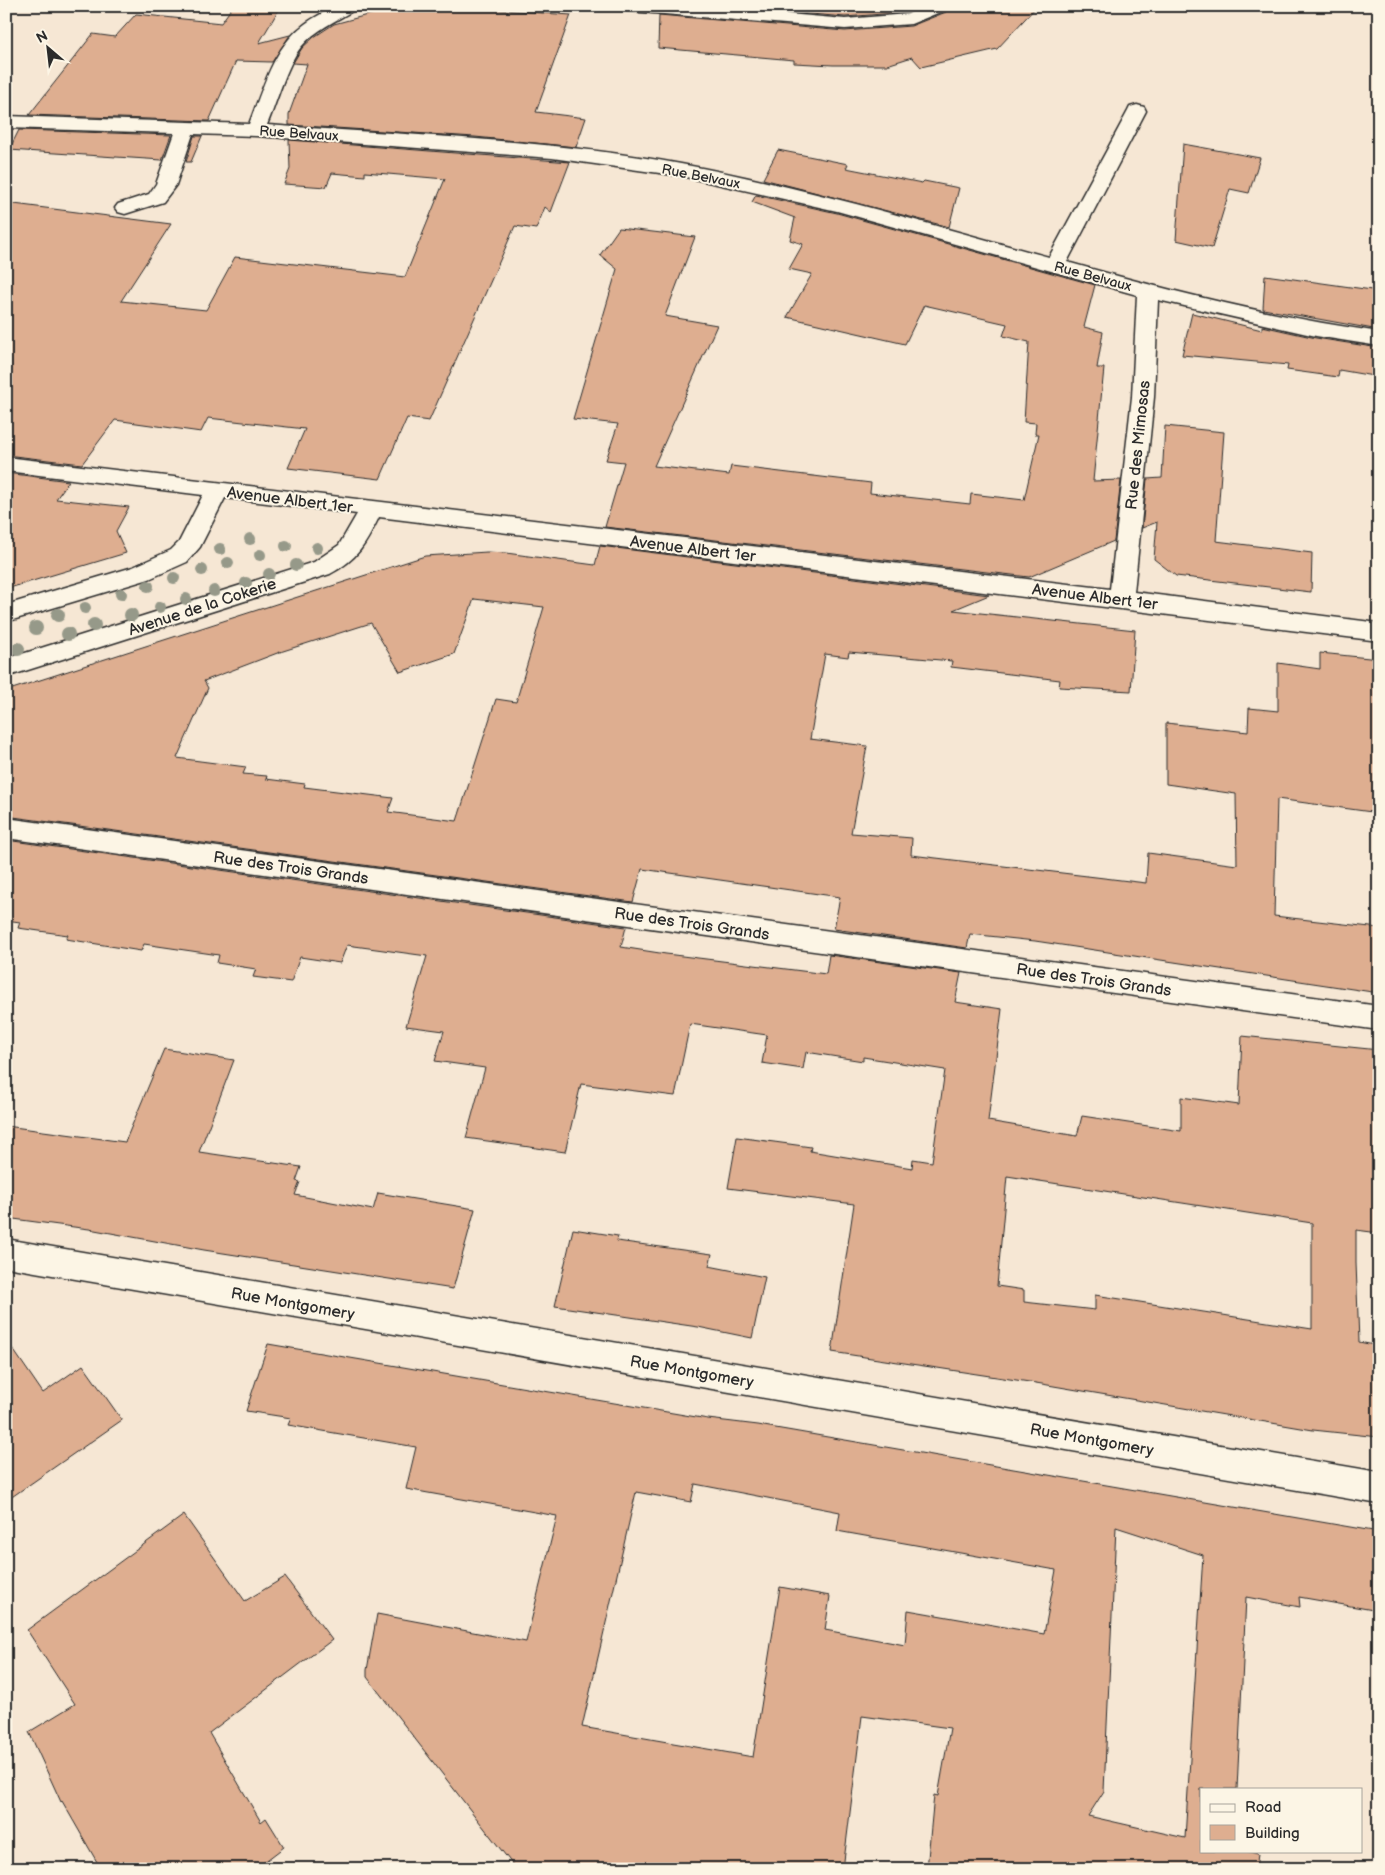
<svg xmlns="http://www.w3.org/2000/svg" width="1385" height="1875" viewBox="0 0 1385 1875" font-family="'Balsamiq Sans',sans-serif">
<rect width="100%" height="100%" fill="#f6e7d4"/>
<filter id="ink" filterUnits="userSpaceOnUse"><feTurbulence type="fractalNoise" baseFrequency=".02" numOctaves="2"/><feDisplacementMap in="SourceGraphic" scale="10" xChannelSelector="R" yChannelSelector="G"/><feConvolveMatrix kernelMatrix="1 2 1 2 8 2 1 2 1" color-interpolation-filters="sRGB"/></filter>
<g filter="url(#ink)">
<!-- building -->
<g fill="#deae90" stroke="#2b2b2b" fill-rule="evenodd">
<polygon points="233,6 281,6 259,43 290,35 272,62 236,61 209,121 29,115 93,34 115,37 136,14 221,23"/>
<polygon points="447,6 571,15 536,112 586,118 576,147 475,137 289,125 289,114 307,64 293,63 302,48 314,37 334,24 397,7"/>
<polygon points="720,6 919,6 907,12 845,17"/>
<polygon points="950,6 1037,6 997,49 921,67 912,57 887,65 833,65 794,63 794,60 658,48 659,15 845,31 911,26 946,12"/>
<polygon points="19,130 171,135 162,160 9,150"/>
<polygon points="194,136 202,136 191,162 186,162"/>
<polygon points="289,140 570,162 551,212 545,207 536,229 515,226 429,421 407,418 380,479 288,468 305,429 208,418 201,432 115,420 82,464 6,455 6,203 171,224 121,301 206,310 235,257 405,277 445,179 365,172 365,176 332,173 326,187 284,184 290,169"/>
<polygon points="1183,144 1260,158 1249,193 1230,189 1212,248 1176,240"/>
<polygon points="778,150 848,164 846,168 922,183 924,181 959,188 949,227 763,179"/>
<polygon points="756,195 837,213 1095,285 1084,327 1103,332 1097,368 1104,368 1093,481 1121,480 1114,541 1029,577 605,527 624,462 606,460 618,424 573,419 617,269 600,255 619,228 695,237 665,316 717,325 654,466 729,475 731,466 871,483 870,493 970,504 971,494 1024,500 1039,434 1035,434 1036,423 1024,422 1029,342 1003,336 1007,324 924,305 905,344 787,317 812,274 789,269 803,244 790,240 795,218 752,202"/>
<polygon points="1265,275 1379,291 1379,330 1263,309"/>
<polygon points="1192,313 1262,330 1262,326 1316,338 1379,348 1379,377 1339,370 1338,377 1287,370 1288,365 1182,355"/>
<polygon points="1165,426 1224,432 1216,541 1312,553 1311,592 1176,576 1154,559 1157,522 1142,528 1147,479 1162,478"/>
<polygon points="6,473 69,481 56,499 129,507 116,531 126,553 6,589"/>
<path d="M600 546 989 595 953 610 1135 630 1131 691 1059 687 1060 680 951 667 952 661 849 652 848 657 825 654 810 739 867 746 851 833 912 838 911 855 1146 883 1148 853 1237 865 1236 794 1166 784V723L1248 732 1249 708 1278 711V663L1320 669V653L1379 659V813L1277 799 1274 916 1379 928V993L1035 941 970 934 967 948 834 929 840 897 642 869 633 902 6 816V691L425 556 487 552 506 553 595 565ZM474 599 544 607 516 702 496 699 457 821 388 812 393 798 304 787 305 784 266 779 267 776 243 774 246 767 177 758 208 688 204 681 280 652 371 623 400 672 454 654Z"/>
<path d="M6 840 626 927 621 947 666 954 826 974 829 955 961 973 955 1002 1002 1009 988 1121 1077 1136 1082 1116 1181 1131V1097L1239 1105 1242 1036 1379 1050V1233L1356 1230V1263L1359 1342 1379 1346V1437L1313 1430 1036 1383 832 1352 854 1204 728 1188 737 1137 811 1147 810 1151 912 1168 913 1159 932 1162 945 1070 863 1057V1061L806 1052 803 1069 762 1063 767 1035 690 1024 675 1096 581 1084 565 1152 466 1138 485 1068 435 1061 444 1031 406 1026 427 956 347 945 340 963 300 957 291 982 253 977 256 969 217 963 219 955 144 944 141 951 66 939 68 935 18 928 20 922 6 920ZM1007 1176 1312 1223V1329L1095 1295V1310L1024 1302V1290L997 1286Z"/>
<polygon points="164,1049 234,1060 199,1152 301,1167 296,1181 300,1182 295,1195 373,1210 378,1193 475,1209 453,1289 204,1250 89,1229 6,1218 6,1126 125,1142"/>
<polygon points="573,1229 618,1236 617,1241 712,1254 709,1266 765,1277 752,1338 698,1327 555,1306"/>
<polygon points="6,1339 43,1393 83,1365 122,1420 6,1501"/>
<path d="M268 1344 708 1419 758 1425 1379 1532V1611L1299 1597 1300 1607 1246 1597 1237 1789H1201V1851H1246L1258 1854 1256 1869H927L934 1795 938 1796 950 1728 862 1716 843 1869H516L367 1677V1670L377 1614 526 1642 557 1516 406 1489 416 1447 288 1425 291 1418 246 1411ZM695 1484 840 1512 837 1531 1056 1570 1044 1634 908 1610 905 1645 825 1630 830 1596 780 1587 753 1757 582 1727 636 1492 691 1502ZM1116 1527 1203 1555 1185 1838 1088 1816 1104 1791Z"/>
<polygon points="184,1515 245,1601 285,1577 332,1640 209,1733 261,1822 266,1818 284,1847 255,1869 101,1869 62,1801 61,1802 29,1732 75,1704 27,1630"/>
</g>
<g fill="none" stroke-linecap="round" stroke-linejoin="round">
<defs>
<g id="minor">
<path d="M335 6H357L354 10C336 21 315 30 301 47 286 66 277 102 267 125 405 135 545 139 681 164 805 187 928 224 1049 257L1128 111 1130 107 1137 105 1144 107 1146 111 1067 262C1170 291 1273 317 1379 332V346L1316 336 1158 300 1154 397 1134 592 1379 623V641L379 517C366 544 358 559 330 574L6 677V659L314 562 339 545 357 514 225 498 200 547 187 562 149 579 6 622V605L133 567 171 550 179 542 203 495 6 471V457L1110 589 1132 397 1137 295 837 211 681 176 552 158 256 136 193 134 176 185 163 202 125 214 118 212 115 208 118 204 149 194 156 184 174 133 6 128V116L249 124C263 89 273 47 305 24 314 17 325 12 335 6Z"/>
<polygon points="619,6 695,6 845,19 908,14 924,6 948,6 945,10 911,24 845,29 628,11 622,10"/>
<polygon points="6,818 1379,1006 1379,1030 6,838"/>
<polygon points="6,1239 1379,1472 1379,1504 6,1267"/>
</g>
</defs>
<!-- minor casing -->
<use href="#minor" stroke="#2b2b2b" stroke-width="3"/>
<!-- minor -->
<use href="#minor" fill="#fcf5e5" fill-rule="evenodd"/>
</g>
<!-- trees -->
<g fill="#969989">
<circle cx="250" cy="539" r="6"/>
<circle cx="286" cy="546" r="6"/>
<circle cx="317" cy="548" r="6"/>
<circle cx="220" cy="549" r="6"/>
<circle cx="260" cy="555" r="6"/>
<circle cx="228" cy="563" r="6"/>
<circle cx="296" cy="565" r="6"/>
<circle cx="202" cy="570" r="6"/>
<circle cx="269" cy="574" r="6"/>
<circle cx="174" cy="578" r="6"/>
<circle cx="246" cy="583" r="6"/>
<circle cx="148" cy="586" r="6"/>
<circle cx="214" cy="591" r="6"/>
<circle cx="121" cy="594" r="6"/>
<circle cx="186" cy="599" r="6"/>
<circle cx="160" cy="607" r="6"/>
<circle cx="85" cy="608" r="6"/>
<circle cx="58" cy="615" r="7"/>
<circle cx="131" cy="615" r="7"/>
<circle cx="94" cy="625" r="7"/>
<circle cx="36" cy="628" r="7"/>
<circle cx="68" cy="634" r="7"/>
<circle cx="18" cy="649" r="7"/>
</g>
</g>
<g text-anchor="middle" stroke-width="4" stroke-linejoin="round" paint-order="stroke">
<!-- far-street labels -->
<g font-size="14" fill="#2b2b2b" stroke="#fcf5e5">
<text transform="translate(299 133) rotate(4)" y="5">Rue Belvaux</text>
<text transform="translate(701 176) rotate(11)" y="5">Rue Belvaux</text>
<text transform="translate(1093 276) rotate(15)" y="5">Rue Belvaux</text>
</g>
<!-- street labels -->
<g font-size="16" fill="#2b2b2b" stroke="#fcf5e5">
<text transform="translate(1137 445) rotate(-84)" y="6">Rue des Mimosas</text>
<text transform="translate(290 499) rotate(7)" y="6">Avenue Albert 1er</text>
<text transform="translate(693 548) rotate(7)" y="6">Avenue Albert 1er</text>
<text transform="translate(1095 596) rotate(7)" y="6">Avenue Albert 1er</text>
<text transform="translate(202 606) rotate(-18)" y="6">Avenue de la Cokerie</text>
<text transform="translate(291 867) rotate(8)" y="6">Rue des Trois Grands</text>
<text transform="translate(692 923) rotate(8)" y="6">Rue des Trois Grands</text>
<text transform="translate(1094 979) rotate(8)" y="6">Rue des Trois Grands</text>
<text transform="translate(293 1303) rotate(10)" y="6">Rue Montgomery</text>
<text transform="translate(692 1371) rotate(10)" y="6">Rue Montgomery</text>
<text transform="translate(1092 1439) rotate(10)" y="6">Rue Montgomery</text>
</g>
</g>
<!-- margin -->
<rect width="1385" height="1875" fill="none" stroke="#fcf5e5" stroke-width="25"/>
<rect x="12" y="12" width="1360" height="1850" fill="none" stroke="#2b2b2b" stroke-width="2" filter="url(#ink)"/>
<!-- legend -->
<rect x="1200" y="1788" width="162" height="65" fill="#fcf5e5" stroke="#a8a49b"/>
<rect x="1210" y="1804" width="25" height="8" fill="#fcf5e5" stroke="#a8a49b"/>
<text x="1245" y="1812" font-size="15" fill="#2b2b2b">Road</text>
<rect x="1210" y="1825" width="25" height="15" fill="#deae90" stroke="#a8a49b"/>
<text x="1245" y="1838" font-size="15" fill="#2b2b2b">Building</text>
<!-- north arrow -->
<g transform="translate(48 48) rotate(332)" stroke="#fcf5e5" stroke-width="4" paint-order="stroke">
<path d="M0-4L9 19L0 12L-9 19Z" fill="#2b2b2b"/>
<text y="-8" font-size="14" font-weight="bold" text-anchor="middle" fill="#2b2b2b">N</text>
</g>
</svg>
